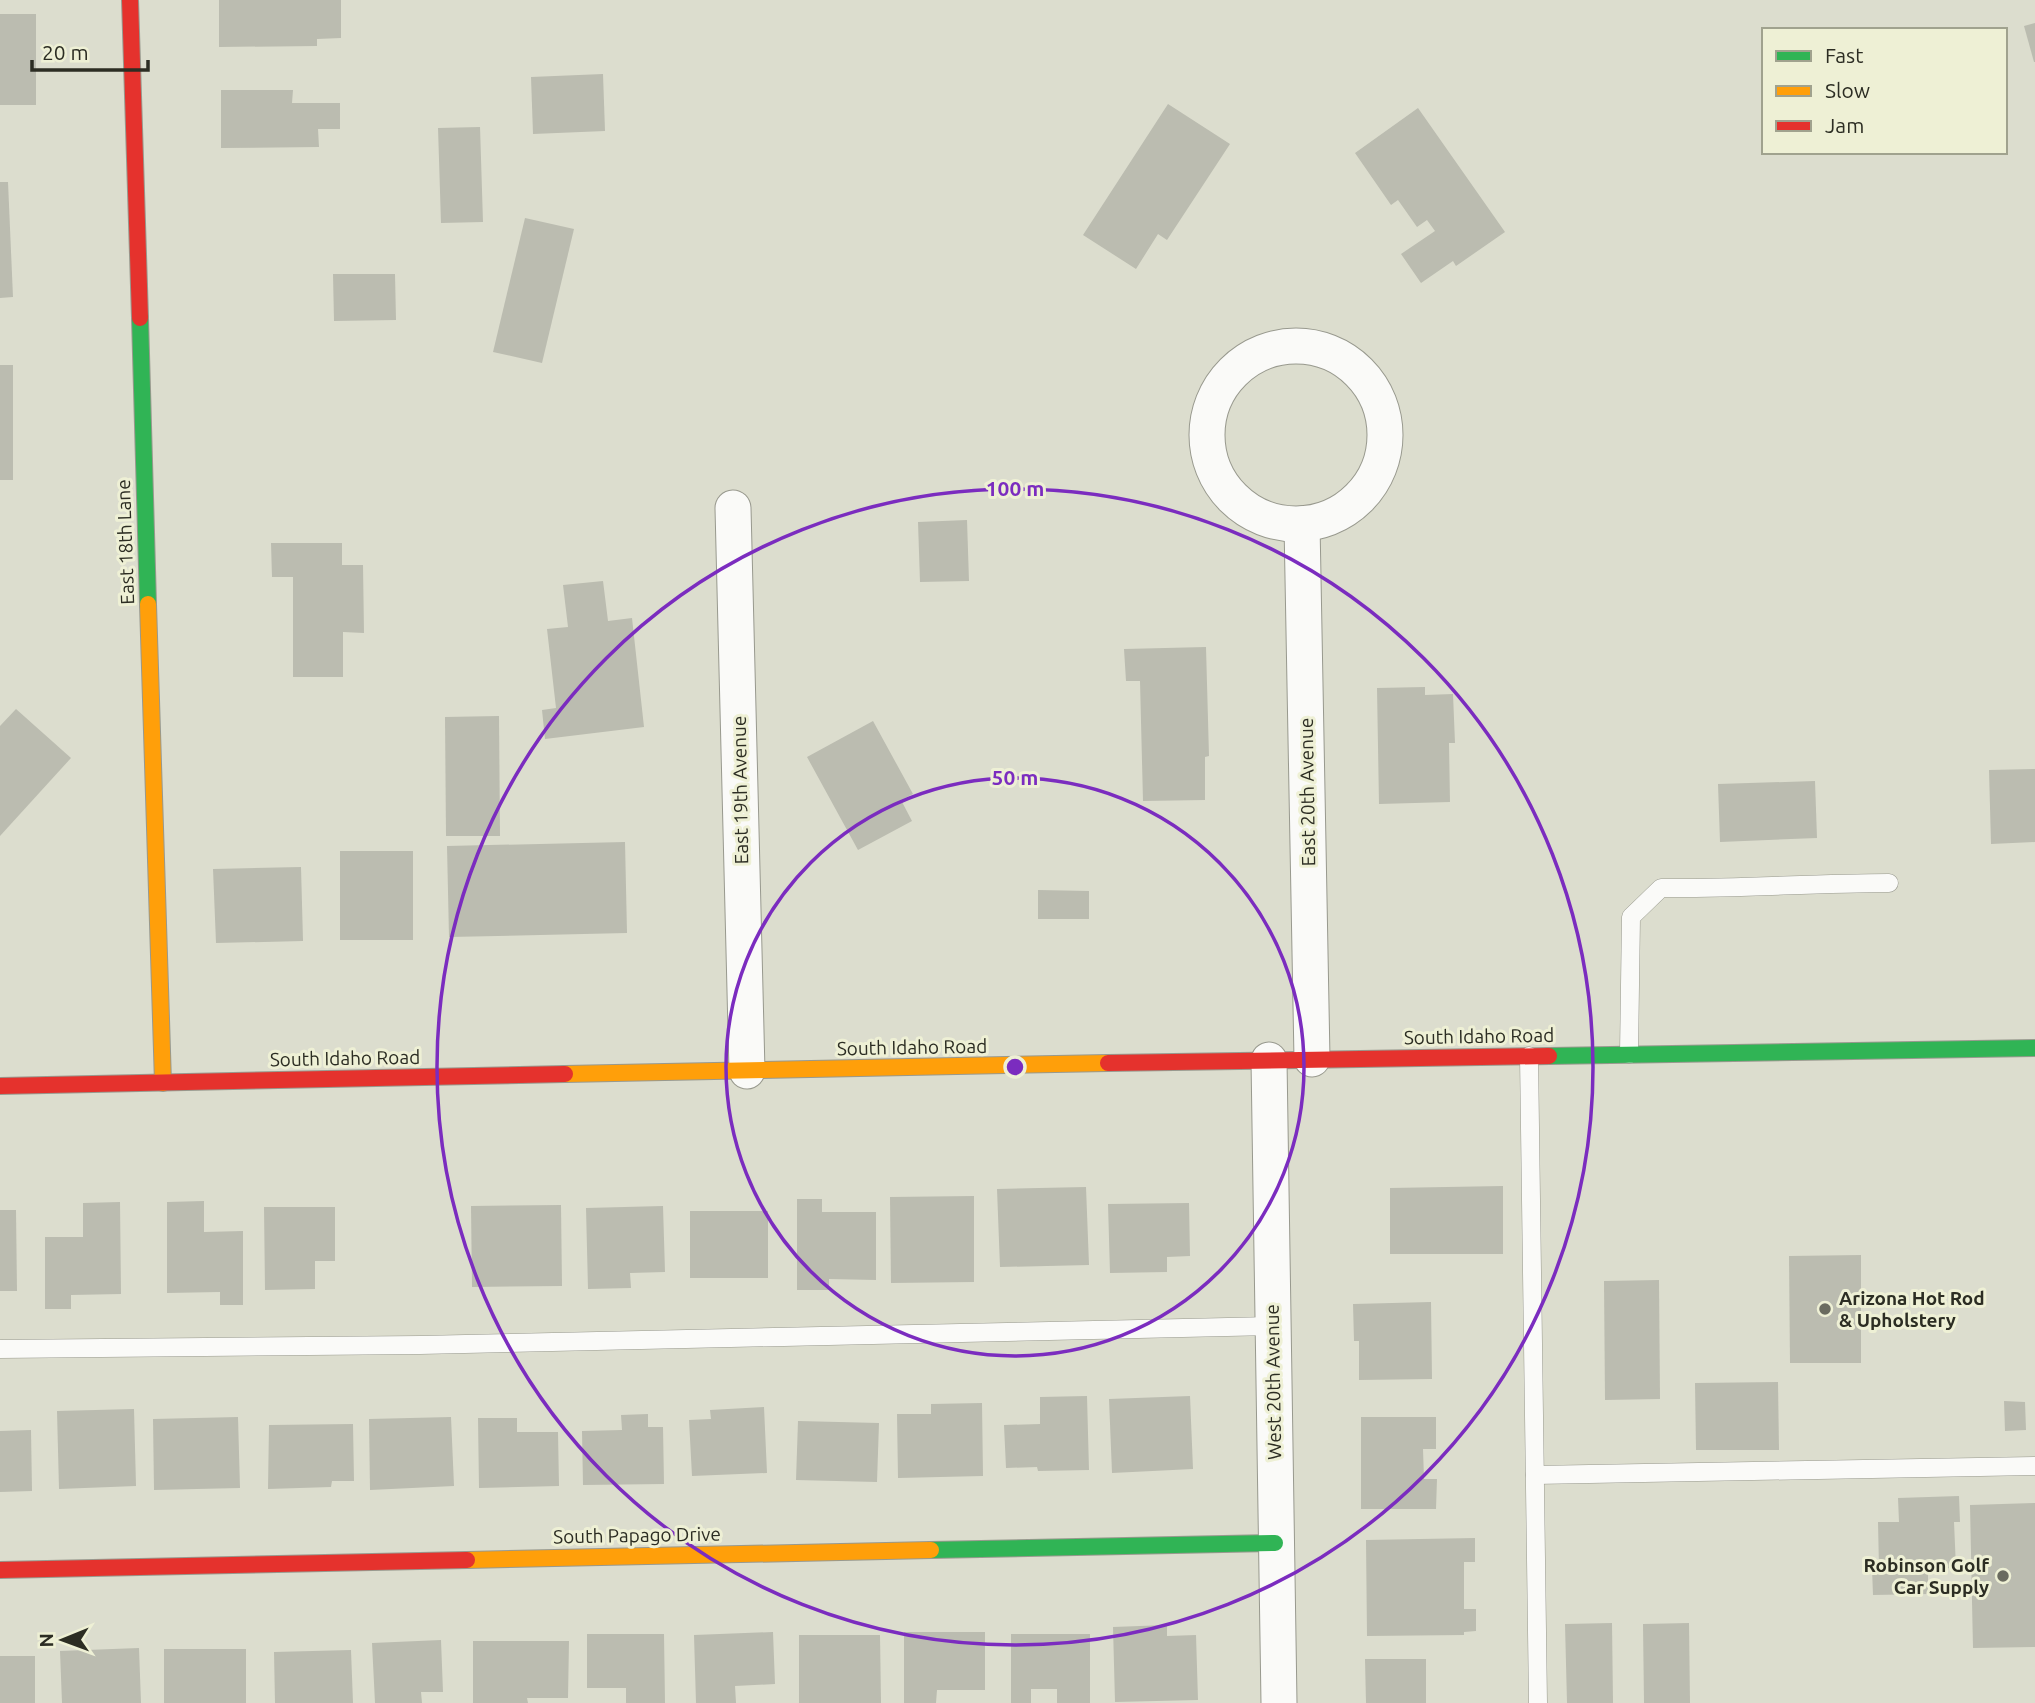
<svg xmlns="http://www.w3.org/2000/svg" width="2035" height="1703" viewBox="0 0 2035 1703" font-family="Ubuntu,sans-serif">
<rect width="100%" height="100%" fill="#dcddce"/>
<!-- building -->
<g fill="#bbbcb0">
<polygon points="219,0 341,0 341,38 317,39 317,46 219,47"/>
<rect x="0" y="14" width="36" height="91"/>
<polygon points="2035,23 2035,62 2034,62 2024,26"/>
<polygon points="603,74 605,131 533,134 531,77"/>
<polygon points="221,90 293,90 292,103 340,103 340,129 318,129 319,147 221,148"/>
<polygon points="1168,104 1230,144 1167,240 1158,234 1136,269 1083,235"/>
<polygon points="1418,108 1505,232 1456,266 1453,261 1421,283 1401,254 1435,231 1427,220 1417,227 1398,200 1391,205 1355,153"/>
<polygon points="480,127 483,222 441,223 438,128"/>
<polygon points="0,182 8,182 13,297 0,298"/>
<polygon points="525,218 574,229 542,363 493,352"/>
<polygon points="333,274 395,274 396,320 334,321"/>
<rect x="0" y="365" width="13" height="115"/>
<polygon points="967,520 969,581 920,582 918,522"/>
<polygon points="271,543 342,543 342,565 363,565 364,633 343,632 343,677 293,677 293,577 272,577"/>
<polygon points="603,581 608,621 632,618 644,727 545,739 542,710 556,708 547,629 568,627 563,585"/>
<polygon points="1206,647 1209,756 1205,757 1205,800 1143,801 1140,681 1126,681 1124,649"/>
<polygon points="1425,687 1425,695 1453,694 1455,743 1449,743 1450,802 1379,804 1377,688"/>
<polygon points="16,709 71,758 0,836 0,726"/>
<polygon points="499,716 500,836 446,836 445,717"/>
<polygon points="873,721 913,794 901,800 912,821 858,850 807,757"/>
<polygon points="2035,769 2035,842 1991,844 1989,770"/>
<polygon points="1815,781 1817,838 1720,842 1718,784"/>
<polygon points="625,842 627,933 449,937 447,846"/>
<rect x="340" y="851" width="73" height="89"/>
<polygon points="301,867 303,941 216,943 213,869"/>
<polygon points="1038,890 1089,891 1089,919 1038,919"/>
<polygon points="1503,1186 1503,1254 1390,1254 1390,1188"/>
<polygon points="1086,1187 1089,1265 1000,1267 997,1189"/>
<polygon points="974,1196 974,1282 891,1283 890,1197"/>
<polygon points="797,1199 822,1199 822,1212 876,1212 876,1280 829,1279 829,1290 797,1290"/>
<polygon points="204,1201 204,1232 243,1231 243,1305 220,1305 220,1292 167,1293 167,1202"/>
<polygon points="120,1202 121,1294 71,1295 71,1309 45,1309 45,1237 83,1237 83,1203"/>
<polygon points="1189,1203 1190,1256 1167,1257 1167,1272 1110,1273 1108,1204"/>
<polygon points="561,1205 562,1286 472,1287 471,1206"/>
<polygon points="663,1206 665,1272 630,1273 631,1288 588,1289 586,1208"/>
<polygon points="264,1207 335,1207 335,1261 315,1261 315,1289 265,1290"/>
<polygon points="0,1210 16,1210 17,1291 0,1291"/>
<rect x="690" y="1211" width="78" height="67"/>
<polygon points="1861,1255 1861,1363 1790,1363 1789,1256"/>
<polygon points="1659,1280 1660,1399 1605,1400 1604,1281"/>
<polygon points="1431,1302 1432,1379 1359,1380 1359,1341 1354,1341 1353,1304"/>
<polygon points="1778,1382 1779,1450 1696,1450 1695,1383"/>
<polygon points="1087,1396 1089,1470 1038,1471 1037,1467 1006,1468 1004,1425 1040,1424 1040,1397"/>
<polygon points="1190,1396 1193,1469 1112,1473 1109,1399"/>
<polygon points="2004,1401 2025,1402 2026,1430 2005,1431"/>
<polygon points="982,1403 983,1476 898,1478 897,1414 931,1414 931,1404"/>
<polygon points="764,1407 767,1473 692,1476 689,1420 711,1419 710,1410"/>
<polygon points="134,1409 136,1486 59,1489 57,1411"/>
<polygon points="648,1414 648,1427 663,1427 664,1484 583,1485 582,1431 622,1430 621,1415"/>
<polygon points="238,1417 240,1488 154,1490 153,1419"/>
<polygon points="451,1417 454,1486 370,1490 369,1419"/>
<polygon points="1361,1417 1436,1417 1436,1449 1423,1449 1424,1479 1437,1479 1436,1509 1361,1509"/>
<polygon points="478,1418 517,1418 517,1432 558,1432 559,1486 479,1488"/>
<polygon points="798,1421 879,1423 877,1482 796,1480"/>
<polygon points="353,1424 354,1481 332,1481 331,1487 268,1489 269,1425"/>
<polygon points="31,1430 32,1491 0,1492 0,1431"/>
<polygon points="1959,1496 1960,1522 1954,1522 1956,1568 1928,1569 1928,1594 1873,1595 1872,1568 1879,1568 1878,1522 1899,1522 1898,1498"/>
<polygon points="2035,1503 2035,1647 1973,1648 1970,1505"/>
<polygon points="1475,1538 1475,1562 1464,1562 1464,1609 1476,1609 1476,1631 1464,1632 1464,1635 1367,1636 1366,1540"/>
<polygon points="1612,1623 1613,1703 1567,1703 1565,1624"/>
<polygon points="1689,1623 1690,1703 1644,1703 1643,1624"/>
<polygon points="1167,1625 1167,1636 1196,1635 1198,1700 1115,1702 1113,1627"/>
<polygon points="773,1632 775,1684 735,1686 736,1703 696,1703 694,1635"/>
<polygon points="904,1632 985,1632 985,1690 937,1690 936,1703 904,1703"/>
<polygon points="587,1634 664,1634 665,1703 626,1703 626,1688 587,1688"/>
<polygon points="1011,1634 1090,1634 1090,1703 1057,1703 1057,1689 1031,1689 1031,1703 1011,1703"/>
<polygon points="799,1635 880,1635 881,1703 799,1703"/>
<polygon points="441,1640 443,1692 421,1692 422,1703 375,1703 372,1643"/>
<polygon points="473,1641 569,1641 568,1698 527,1698 528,1703 473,1703"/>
<polygon points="139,1648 141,1703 62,1703 60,1651"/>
<rect x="164" y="1649" width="82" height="54"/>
<polygon points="351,1650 353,1703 275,1703 274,1652"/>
<rect x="0" y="1656" width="35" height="47"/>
<polygon points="1365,1659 1426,1659 1426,1703 1366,1703"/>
</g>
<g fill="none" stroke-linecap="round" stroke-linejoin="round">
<defs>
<g id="lane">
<path d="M1629 1054 1631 917 1661 888C1737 889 1813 883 1889 883"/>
<polyline points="1529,1056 1538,1703"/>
<polyline points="0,1349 420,1345 1272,1326"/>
<polyline points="1535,1475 2035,1466"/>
</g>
<g id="street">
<circle cx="1296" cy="435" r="89"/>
<polyline points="733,508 747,1071"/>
<polyline points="1302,524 1312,1059"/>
<polyline points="1269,1060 1279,1703"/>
</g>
<g id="fast">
<polyline points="140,318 148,604"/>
<polyline points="1549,1056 2035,1048"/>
<polyline points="931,1550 1275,1543"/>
</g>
<g id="slow">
<polyline points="148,604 163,1083"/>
<polyline points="565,1074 1108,1063"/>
<polyline points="467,1560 931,1550"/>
</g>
<g id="jam">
<polyline points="130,0 140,318"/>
<polyline points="1108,1063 1549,1056"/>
<polyline points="0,1086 565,1074"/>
<polyline points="0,1570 467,1560"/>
</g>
</defs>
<!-- lane casing -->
<use href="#lane" stroke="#98998e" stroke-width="19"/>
<!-- street casing -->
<use href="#street" stroke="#98998e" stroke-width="37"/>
<!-- fast casing -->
<use href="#fast" stroke="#98998e" stroke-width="18"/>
<!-- slow casing -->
<use href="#slow" stroke="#98998e" stroke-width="18"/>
<!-- jam casing -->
<use href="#jam" stroke="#98998e" stroke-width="18"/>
<!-- lane -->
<use href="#lane" stroke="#fafaf8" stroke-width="18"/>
<!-- street -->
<use href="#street" stroke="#fafaf8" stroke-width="35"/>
<!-- fast -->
<use href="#fast" stroke="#30b455" stroke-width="16"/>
<!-- slow -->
<use href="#slow" stroke="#ff9f0a" stroke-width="16"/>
<!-- jam -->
<use href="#jam" stroke="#e5322d" stroke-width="16"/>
</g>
<!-- distance rings -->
<g fill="none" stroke="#7b2cbf" stroke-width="3.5">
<circle cx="1015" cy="1067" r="289"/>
<circle cx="1015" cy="1067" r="578"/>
</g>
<!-- markers -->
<g fill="#6a6b5f" stroke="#eef0d5" stroke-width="2.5">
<circle cx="1825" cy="1309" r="7"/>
<circle cx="2003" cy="1576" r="7"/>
</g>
<g text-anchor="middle" stroke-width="6" stroke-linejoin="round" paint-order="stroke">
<!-- street labels -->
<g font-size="19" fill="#2c2d23" stroke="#eef0d5">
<text transform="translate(125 542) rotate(-92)" y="7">East 18th Lane</text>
<text transform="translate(740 790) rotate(-91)" y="7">East 19th Avenue</text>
<text transform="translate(1307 792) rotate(-91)" y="7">East 20th Avenue</text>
<text transform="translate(1479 1036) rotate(-1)" y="7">South Idaho Road</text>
<text transform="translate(912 1047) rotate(-1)" y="7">South Idaho Road</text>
<text transform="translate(345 1058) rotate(-1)" y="7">South Idaho Road</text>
<text transform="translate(1273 1382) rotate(-91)" y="7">West 20th Avenue</text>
<text transform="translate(637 1535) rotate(-1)" y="7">South Papago Drive</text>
</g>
<!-- poi labels -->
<g font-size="19" font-weight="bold" fill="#2c2d23" stroke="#eef0d5" text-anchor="start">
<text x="1839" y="1305">Arizona Hot Rod<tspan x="1839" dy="22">&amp; Upholstery</tspan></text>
<text x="1989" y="1572" text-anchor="end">Robinson Golf<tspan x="1989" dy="22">Car Supply</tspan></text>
</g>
</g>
<circle cx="1015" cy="1067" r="10" fill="#7b2cbf" stroke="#eef0d5" stroke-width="3.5"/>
<g font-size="21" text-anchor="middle" font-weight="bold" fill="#7b2cbf" stroke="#eef0d5" stroke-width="6" stroke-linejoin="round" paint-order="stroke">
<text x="1015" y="496">100 m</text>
<text x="1015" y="785">50 m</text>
</g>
<!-- legend -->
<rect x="1762" y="28" width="245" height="126" fill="#eef0d5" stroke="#a0a28e" stroke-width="2"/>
<rect x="1776" y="51" width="35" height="10" fill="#30b455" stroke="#a0a28e" stroke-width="2"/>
<text x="1825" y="63" font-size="21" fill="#2c2d23">Fast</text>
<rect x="1776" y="86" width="35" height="10" fill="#ff9f0a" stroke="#a0a28e" stroke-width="2"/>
<text x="1825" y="98" font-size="21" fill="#2c2d23">Slow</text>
<rect x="1776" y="121" width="35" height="10" fill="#e5322d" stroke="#a0a28e" stroke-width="2"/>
<text x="1825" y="133" font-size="21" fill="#2c2d23">Jam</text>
<!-- north arrow -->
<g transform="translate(63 1640) rotate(269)" stroke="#eef0d5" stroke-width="5" paint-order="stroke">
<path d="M0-5L12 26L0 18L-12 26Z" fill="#2c2d23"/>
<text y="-10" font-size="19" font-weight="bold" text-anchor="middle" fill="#2c2d23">N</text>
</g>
<!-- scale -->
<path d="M32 60v10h116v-10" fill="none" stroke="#2c2d23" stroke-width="3.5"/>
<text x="42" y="60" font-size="21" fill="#2c2d23" stroke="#eef0d5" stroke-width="5" paint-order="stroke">20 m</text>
</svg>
